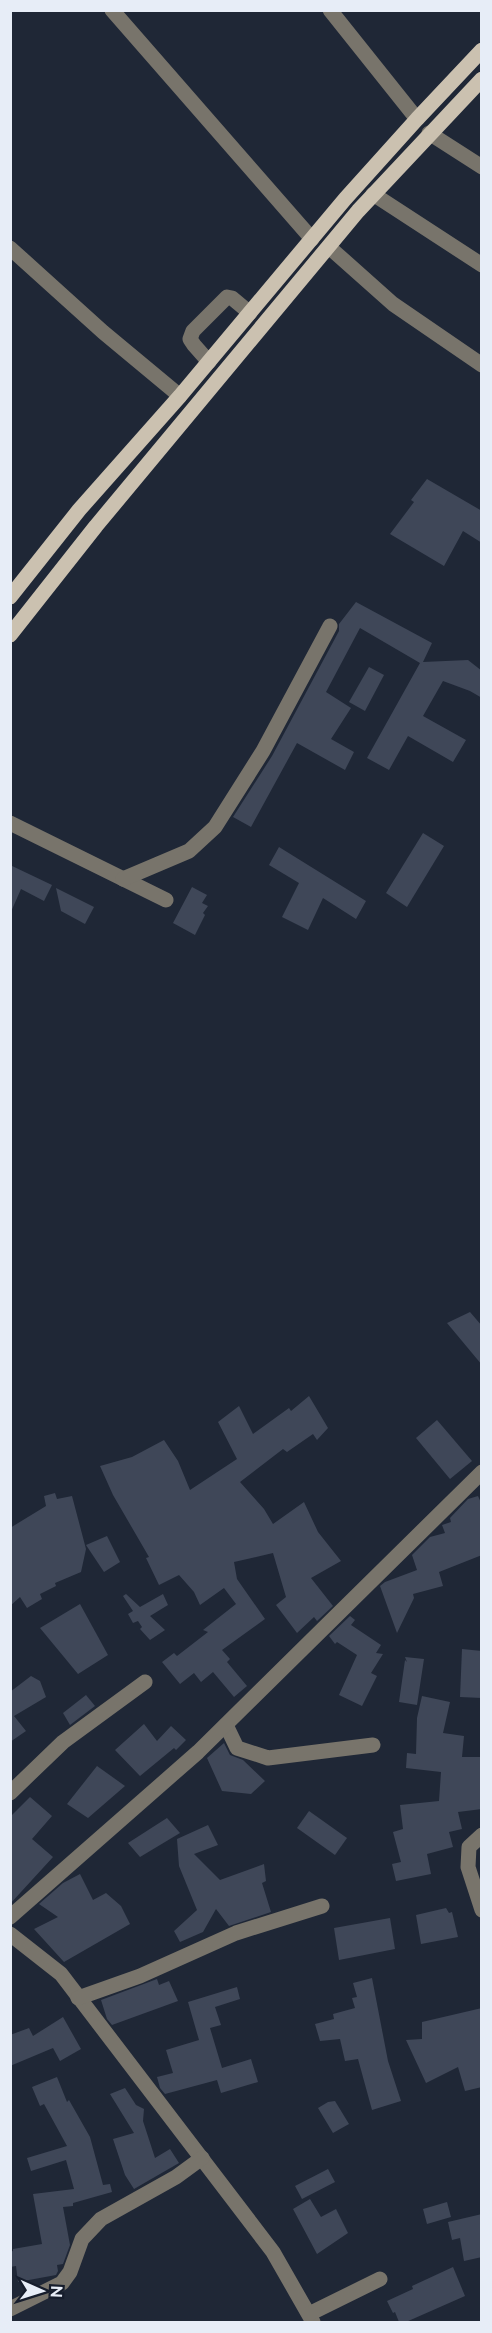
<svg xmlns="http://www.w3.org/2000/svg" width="492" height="2333" viewBox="0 0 492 2333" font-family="Raleway,sans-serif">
<rect width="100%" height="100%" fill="#1f2736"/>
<!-- building -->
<g fill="#3f4758">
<polygon points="427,479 482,511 482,543 463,531 444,566 390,534 414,502 411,500"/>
<polygon points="356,602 432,643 423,662 468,660 482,671 482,698 470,691 443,681 423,716 466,740 453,762 408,736 389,770 367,758 420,663 360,628 326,692 351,708 331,739 354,752 345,770 297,743 251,827 233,817 272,756 339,631 339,624"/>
<polygon points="369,667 384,675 365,711 349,702"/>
<polygon points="423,833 444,846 407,907 386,893"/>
<polygon points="279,847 366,901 356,919 323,898 308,930 282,917 299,883 269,865"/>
<polygon points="10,865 52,885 44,901 21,889 10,914"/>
<polygon points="192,887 207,895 202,903 208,906 203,913 205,915 195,935 173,923"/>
<polygon points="56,888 94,907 85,924 61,911"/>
<polygon points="470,1312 482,1326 482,1365 447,1323"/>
<polygon points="309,1396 328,1428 317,1440 313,1434 287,1452 283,1449 240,1482 264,1509 273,1524 304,1502 318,1532 341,1561 311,1578 333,1606 317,1621 314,1617 297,1633 276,1605 286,1597 273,1553 234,1562 237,1579 265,1619 222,1650 230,1659 227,1662 247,1686 234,1697 213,1672 201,1682 194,1673 180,1684 162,1662 174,1653 177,1656 208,1632 203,1630 236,1604 224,1588 200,1605 194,1592 179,1575 159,1585 146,1558 149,1557 113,1495 100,1466 132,1457 164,1440 178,1461 190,1490 237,1459 218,1422 239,1406 253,1434 289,1408 291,1411"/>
<polygon points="437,1420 472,1461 450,1479 416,1438"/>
<polygon points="55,1493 57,1499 72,1496 86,1549 81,1572 55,1583 56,1586 40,1594 42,1599 27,1608 20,1597 10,1606 10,1528 46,1506 44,1496"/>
<polygon points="478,1496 482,1505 482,1555 439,1572 443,1586 413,1594 414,1598 397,1633 380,1586 385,1582 417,1570 412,1555 430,1537 445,1533 442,1525 451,1522 450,1518 468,1499"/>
<polygon points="107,1536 120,1562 104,1572 86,1545"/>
<polygon points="126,1594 140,1607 163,1594 168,1605 150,1616 165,1630 150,1640 140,1629 142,1627 138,1621 133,1623 128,1614 133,1611 123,1596"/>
<polygon points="80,1604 108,1655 78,1674 40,1628"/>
<polygon points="350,1616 355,1620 351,1625 381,1645 376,1653 383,1654 371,1673 377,1676 362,1706 339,1695 357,1655 337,1642 335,1644 329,1636"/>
<polygon points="462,1649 482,1651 482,1698 460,1697"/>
<polygon points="405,1657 424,1659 417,1705 399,1702 405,1660 407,1662"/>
<polygon points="31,1676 40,1681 46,1697 14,1716 26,1731 10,1742 10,1692"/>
<polygon points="86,1695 95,1706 70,1725 63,1713"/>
<polygon points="422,1696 450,1702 443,1733 464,1736 462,1757 482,1757 482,1809 458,1812 462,1829 449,1832 453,1847 427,1854 431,1874 396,1881 392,1864 401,1862 393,1832 403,1829 400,1805 439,1801 441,1772 406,1768 407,1753 416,1754 417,1718"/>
<polygon points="144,1724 157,1741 171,1726 186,1740 176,1750 174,1748 140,1776 115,1750"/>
<polygon points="224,1743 230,1755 243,1760 265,1781 251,1794 222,1791 207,1758"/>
<polygon points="97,1766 125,1786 88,1818 67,1804"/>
<polygon points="30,1797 52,1816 32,1839 53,1857 10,1904 10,1817"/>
<polygon points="309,1811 347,1838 335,1855 297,1828"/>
<polygon points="167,1818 180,1833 140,1857 128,1843"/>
<polygon points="208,1825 218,1845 194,1854 220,1880 264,1864 266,1881 262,1883 271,1912 229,1926 216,1909 203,1932 180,1942 174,1931 197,1910 179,1866 177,1839"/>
<polygon points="80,1874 93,1900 106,1893 121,1906 130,1924 64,1962 34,1929 58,1917 39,1904 63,1883"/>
<polygon points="446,1908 449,1913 452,1912 458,1937 421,1944 416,1915"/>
<polygon points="390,1918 395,1949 339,1960 334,1928"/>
<polygon points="372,1978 388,2061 401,2101 372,2110 358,2059 345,2061 340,2039 320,2041 315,2024 334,2019 333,2014 355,2008 352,1998 357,1997 353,1983"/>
<polygon points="157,1979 159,1985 169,1981 178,2001 112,2025 107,2019 101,2000"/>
<polygon points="237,1987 240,1999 215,2007 221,2025 210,2028 222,2068 251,2059 258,2082 221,2093 217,2080 165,2094 160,2088 157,2077 173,2073 166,2050 199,2040 188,2002"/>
<polygon points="482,2008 482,2087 465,2091 458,2067 426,2083 406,2040 422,2039 422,2022"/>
<polygon points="63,2017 81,2049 60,2061 53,2048 10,2066 10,2035 29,2028 33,2036"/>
<polygon points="57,2077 67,2102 69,2100 90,2137 103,2185 110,2184 112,2192 73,2203 73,2206 63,2207 70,2245 63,2264 57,2265 58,2271 56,2275 18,2282 16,2266 10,2267 10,2252 13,2251 13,2249 42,2244 33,2194 74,2189 66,2160 31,2171 27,2158 67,2146 44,2104 40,2106 32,2087"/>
<polygon points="125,2088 136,2105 144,2109 143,2121 155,2158 170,2149 179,2163 134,2189 125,2175 113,2139 134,2133 110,2094"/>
<polygon points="335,2101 349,2124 333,2133 318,2108 328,2102"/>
<polygon points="328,2169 335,2182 302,2199 295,2186"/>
<polygon points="310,2199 321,2217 336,2209 348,2233 317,2254 293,2209"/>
<polygon points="447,2202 451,2217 427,2224 423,2209"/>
<polygon points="482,2214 482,2257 464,2261 460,2238 452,2240 448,2222"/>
<polygon points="453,2267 465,2296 406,2322 399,2322 395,2312 393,2313 387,2301 413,2289 412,2286"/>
</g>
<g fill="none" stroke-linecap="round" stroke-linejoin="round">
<!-- minor -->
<g stroke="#78746b" stroke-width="15">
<polyline points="112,10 312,239"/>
<polyline points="330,10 417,119"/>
<polyline points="429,133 482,167"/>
<polyline points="373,194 482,265"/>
<polyline points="329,247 393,304 482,365"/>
<polyline points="10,248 103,332 180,396"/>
<polyline points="209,362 194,345 190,339 193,331 227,297 232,298 250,313"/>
<polyline points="10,823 166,900"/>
<polyline points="123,879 189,851 215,827 263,751 330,626"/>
<polyline points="226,1725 237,1748 268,1758 373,1745"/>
<polyline points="10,1793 63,1742 145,1682"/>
<polyline points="482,1835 469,1847 468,1867 482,1910"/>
<polyline points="10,1917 198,1752 482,1472"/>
<polyline points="10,1934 61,1974 273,2252 313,2322"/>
<polyline points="78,1998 140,1976 236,1933 322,1906"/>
<polyline points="10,2309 62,2283 70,2272 82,2239 101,2219 176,2177 202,2158"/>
<polyline points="309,2314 380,2279"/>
</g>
<!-- major -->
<g stroke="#cbc1b0" stroke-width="15">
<polyline points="10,597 79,510 180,396 345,199 417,119 482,50"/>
<polyline points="10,635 96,526 358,211 482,79"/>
</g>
</g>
<!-- border -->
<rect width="492" height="2333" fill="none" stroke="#e7edf7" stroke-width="24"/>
<!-- north arrow -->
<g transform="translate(42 2291) rotate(93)" stroke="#161d2c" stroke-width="4.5" paint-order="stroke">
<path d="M0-4.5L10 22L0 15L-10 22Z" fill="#e7edf7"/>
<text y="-9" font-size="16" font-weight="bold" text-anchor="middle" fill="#e7edf7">N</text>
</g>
</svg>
